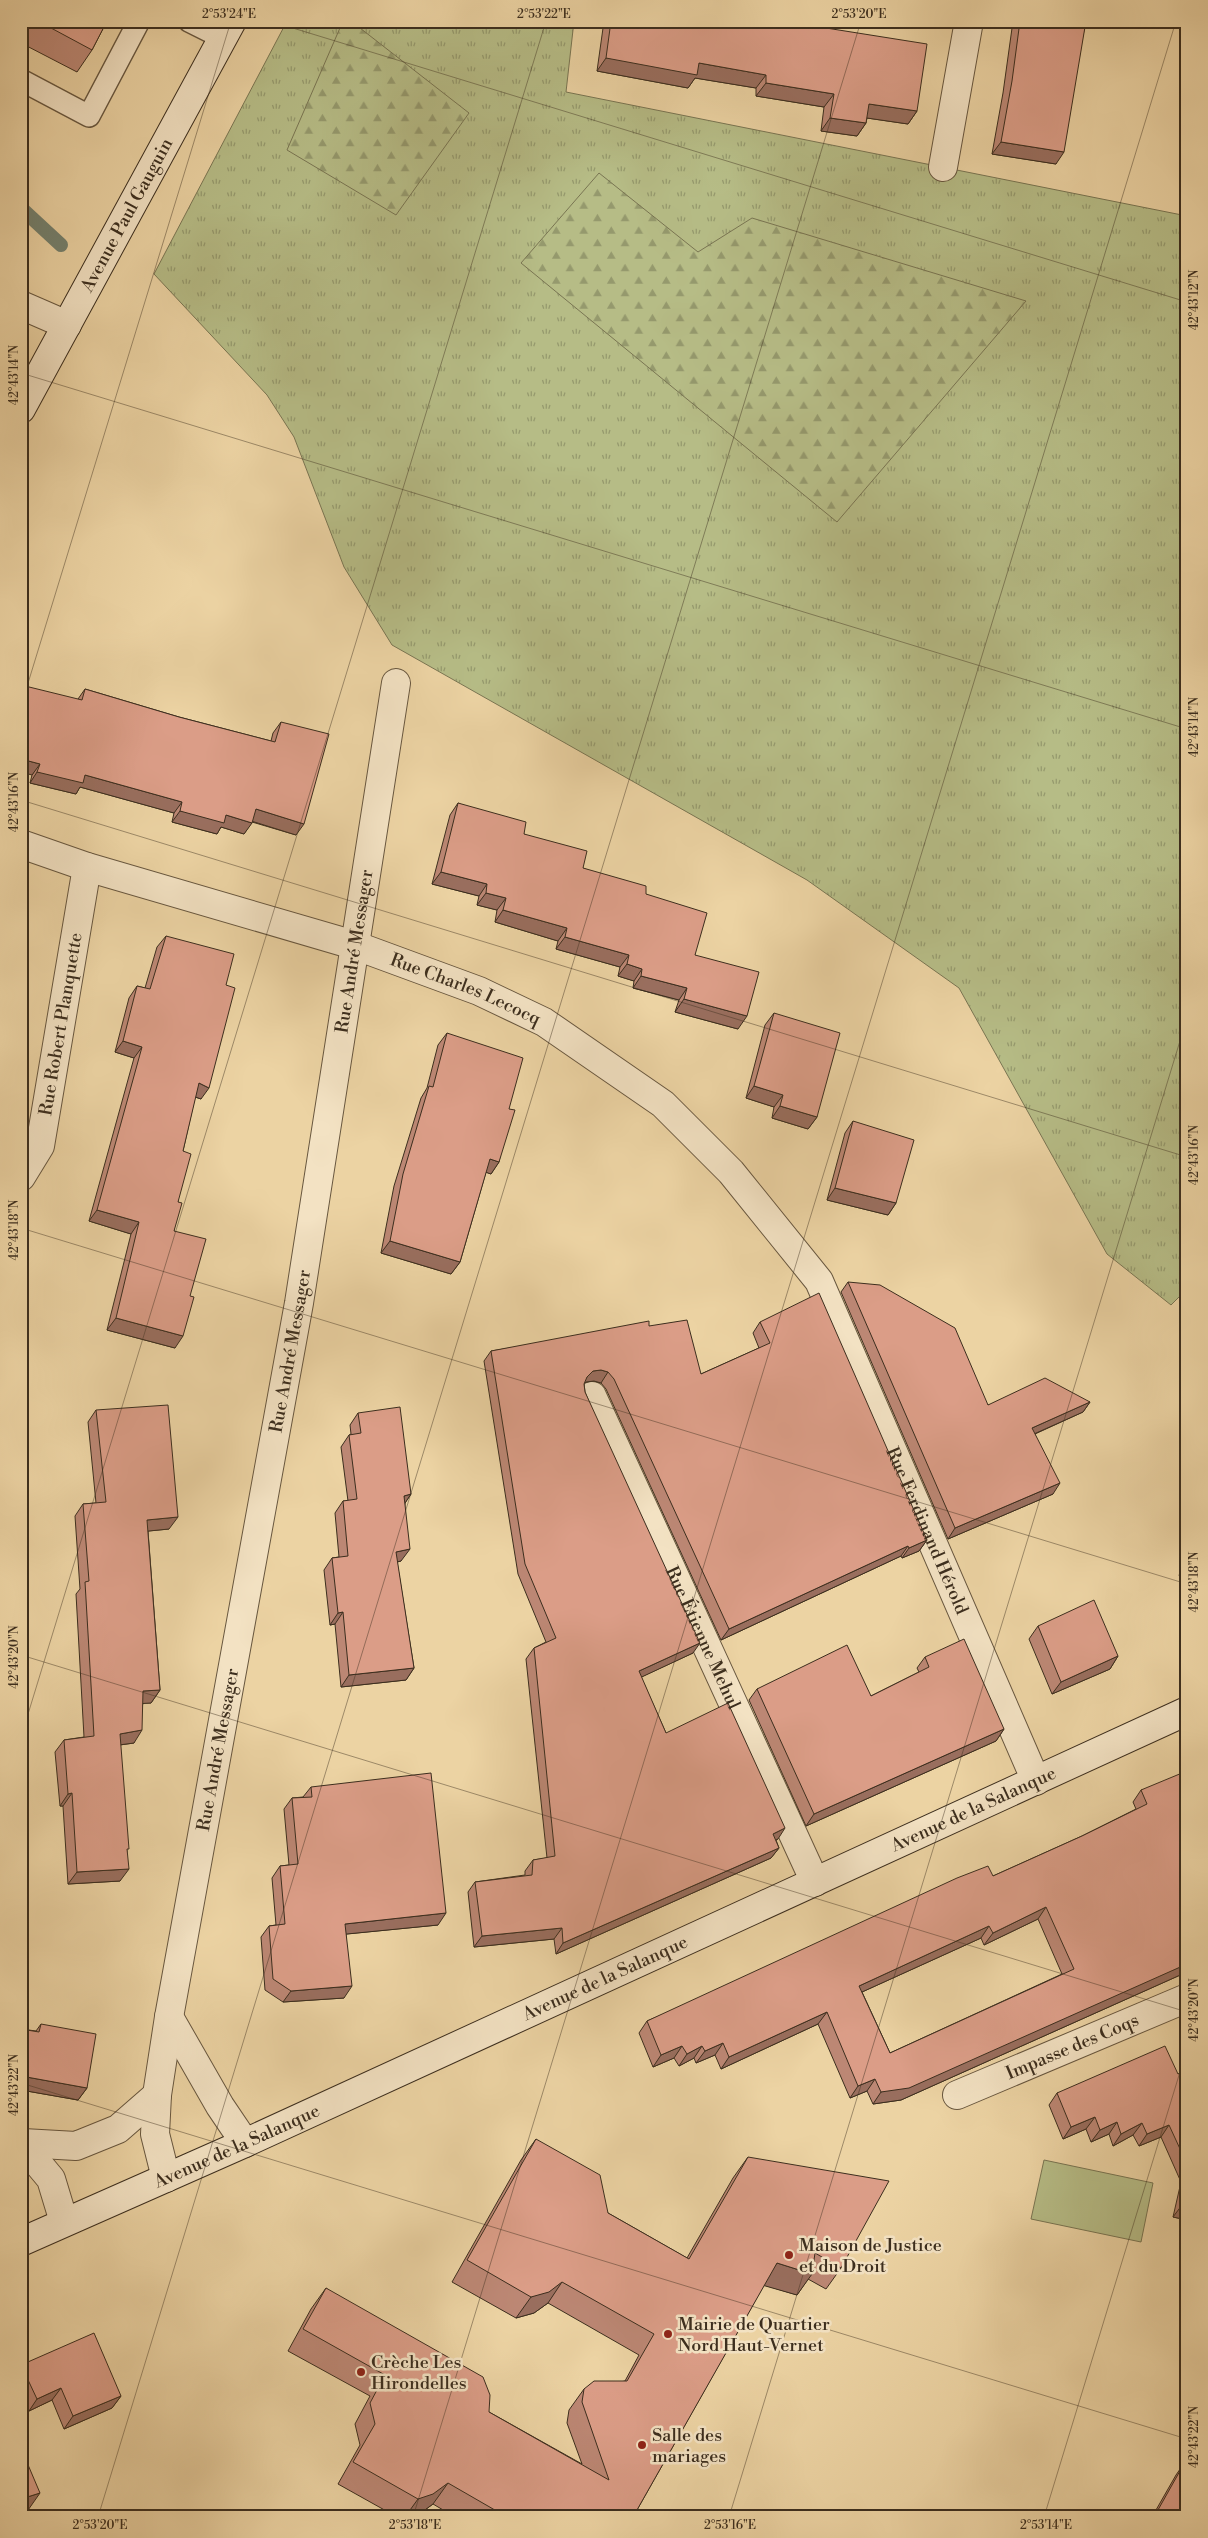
<svg xmlns="http://www.w3.org/2000/svg" width="1208" height="2538" viewBox="0 0 1208 2538" font-family="'Libre Bodoni',serif">
<defs>
<pattern id="grass-tufts" width="24" height="20" patternUnits="userSpaceOnUse" patternTransform="scale(1.25)"><rect width="24" height="20" fill="#b6bc86"/><path d="M3 7l-1-3M5 7V3M7 7l1-3M15 17l-1-3M17 17v-4M19 17l1-3" fill="none" stroke="#95996d"/></pattern>
<pattern id="forest-firs" width="22" height="20" patternUnits="userSpaceOnUse" patternTransform="scale(1.25)"><rect width="22" height="20" fill="#b6bc86"/><path d="M5 1l3.5 6h-7zM16 11l3.5 6h-7z" fill="#95996d"/></pattern>
</defs>
<rect width="100%" height="100%" fill="#ecd3a3"/>
<filter id="stains"><feTurbulence type="fractalNoise" baseFrequency=".004" numOctaves="4"/><feColorMatrix values="0 0 0 0 .2 0 0 0 0 .09 0 0 0 0 .02 0 0 0 .5 -.17"/></filter>
<radialGradient id="worn" r=".72"><stop offset=".6" stop-color="#630" stop-opacity="0"/><stop offset="1" stop-color="#630" stop-opacity=".3"/></radialGradient>
<!-- grass -->
<polygon fill="url(#grass-tufts)" stroke="#797552" points="287,21 574,21 566,92 1187,216 1187,1289 1171,1305 1107,1254 959,988 807,880 392,645 344,567 294,437 267,395 154,274"/>
<!-- forest -->
<g fill="url(#forest-firs)" stroke="#797552">
<polygon points="343,21 351,21 469,113 396,215 287,150"/>
<polygon points="599,173 698,252 752,218 1026,301 837,522 521,263"/>
</g>
<!-- pitch -->
<polygon fill="#b6bc86" stroke="#797552" points="1044,2160 1153,2183 1141,2242 1031,2219"/>
<g fill="none" stroke-linecap="round" stroke-linejoin="round">
<!-- stream -->
<polyline stroke="#74816f" stroke-width="14" points="21,208 61,245"/>
<defs>
<g id="lane">
<polyline points="189,21 223,38"/>
<polyline points="21,80 89,116 139,21"/>
</g>
<g id="street">
<polyline points="943,167 969,21"/>
<polyline points="21,305 67,325"/>
<path id="s1" d="M21 844 87 867 354 945 479 991 544 1022 663 1104 731 1172 819 1281 1036 1781"/>
<path id="s2" d="M21 1177 40 1146 87 867"/>
<path id="s3" d="M592 1396 815 1882"/>
<polyline points="169,2017 220,2106 245,2143"/>
<path id="s4" d="M957 2095 1187 1998"/>
<polyline points="21,2143 51,2179 64,2222"/>
<polyline points="23,2143 76,2146 118,2129 157,2095"/>
<path id="s5" d="M166 2178 155 2134 157 2095 169 2017 299 1303 396 683"/>
</g>
<g id="secondary">
<path id="s6" d="M21 409 232 21"/>
<path id="s7" d="M21 2242 245 2143 1187 1711"/>
</g>
</defs>
<!-- lane casing -->
<use href="#lane" stroke="#68573f" stroke-width="24"/>
<!-- street casing -->
<use href="#street" stroke="#68573f" stroke-width="30"/>
<!-- secondary casing -->
<use href="#secondary" stroke="#3c2e1e" stroke-width="30"/>
<!-- lane -->
<use href="#lane" stroke="#f3e2c3" stroke-width="21"/>
<!-- street -->
<use href="#street" stroke="#f3e2c3" stroke-width="28"/>
<!-- secondary -->
<use href="#secondary" stroke="#f3e2c3" stroke-width="28"/>
</g>
<!-- wall -->
<g fill="#bc8774" stroke="#3c2e1e" fill-rule="evenodd">
<polygon points="21,21 107,21 92,50 77,72 21,43"/>
<polygon points="604,21 782,21 917,111 908,124 867,118 866,123 857,136 821,131 824,107 756,96 756,88 695,78 688,88 597,71"/>
<polygon points="1013,21 1086,21 1056,164 992,154 1003,93"/>
<polygon points="85,689 179,717 271,741 273,733 281,722 296,835 252,822 244,834 221,827 217,834 172,822 174,813 80,787 76,794 30,783 32,775 78,699"/>
<polygon points="458,803 524,834 583,868 646,894 695,955 738,1029 675,1012 679,1000 633,988 634,981 618,976 620,967 556,949 558,941 495,922 497,910 477,905 479,896 432,884 450,815"/>
<polygon points="166,936 226,985 201,1099 195,1097 183,1151 178,1202 174,1231 175,1348 107,1330 131,1234 89,1221 134,1058 115,1052 129,998 137,986 145,988 157,947"/>
<polygon points="774,1013 817,1117 808,1129 772,1118 774,1107 746,1098 765,1025"/>
<polygon points="447,1033 509,1109 499,1162 491,1174 486,1172 460,1262 451,1274 381,1253 394,1186 421,1098 427,1088 438,1045"/>
<polygon points="853,1121 896,1203 888,1215 827,1200 845,1133"/>
<polygon points="848,1282 988,1405 1090,1402 1083,1412 1035,1434 1053,1494 948,1539 841,1292"/>
<polygon points="760,1322 927,1540 919,1551 902,1558 901,1556 721,1640 606,1389 601,1383 594,1381 586,1382 584,1383 585,1392 693,1653 641,1677 666,1733 778,1839 776,1840 779,1848 771,1858 556,1954 554,1939 474,1947 468,1892 475,1882 525,1875 525,1871 533,1860 547,1858 526,1659 534,1648 546,1642 518,1574 484,1361 491,1351 649,1326 701,1374 759,1348 753,1333"/>
<polygon points="96,1410 169,1529 148,1531 160,1690 151,1703 143,1703 134,1743 120,1745 127,1852 120,1881 68,1884 63,1806 60,1806 55,1752 64,1740 84,1737 76,1594 80,1589 75,1516 83,1504 96,1503 88,1422"/>
<polygon points="358,1413 411,1494 405,1503 401,1561 397,1562 414,1668 406,1680 341,1687 335,1624 330,1625 324,1570 332,1558 339,1557 335,1513 343,1501 348,1501 341,1447 349,1435 351,1434 350,1425"/>
<polygon points="1187,1564 1187,1591 1179,1575"/>
<polygon points="1038,1626 1118,1656 1110,1669 1052,1694 1029,1639"/>
<polygon points="925,1657 1004,1729 996,1741 806,1826 749,1700 757,1689 871,1696 919,1672 917,1668"/>
<path d="M1187 1783V1972L901 2100 873 2104 867 2091 850 2098 818 2024 721 2069 715 2055 696 2063 694 2058 679 2066 674 2058 653 2067 639 2033 647 2021 993 1876 1082 1836 1136 1809 1133 1802 1141 1790ZM1038 1919 1062 1974 890 2053 862 1992 981 1938 984 1945Z"/>
<polygon points="311,1787 438,1925 346,1934 344,1998 283,2002 265,1990 261,1937 269,1926 276,1925 272,1878 280,1866 289,1865 284,1809 292,1798 303,1797"/>
<polygon points="41,2024 87,2088 78,2100 21,2090 21,2029 36,2031"/>
<polygon points="1187,2070 1187,2220 1173,2217 1181,2182 1161,2137 1139,2146 1133,2135 1113,2146 1109,2134 1091,2142 1086,2129 1063,2139 1049,2105 1057,2093 1178,2074"/>
<polygon points="536,2139 608,2213 687,2258 733,2178 748,2157 841,2268 826,2289 808,2279 797,2295 764,2285 633,2517 455,2517 433,2504 418,2515 414,2517 397,2517 338,2484 360,2445 355,2424 370,2396 288,2351 311,2309 326,2288 489,2412 582,2464 567,2423 569,2410 584,2389 625,2381 639,2355 548,2303 534,2313 516,2318 452,2282 521,2160"/>
<polygon points="21,2365 121,2396 112,2408 64,2429 52,2400 29,2411 21,2395"/>
<polygon points="1185,2462 1187,2517 1152,2517 1176,2475"/>
</g>
<!-- shaded-wall -->
<g fill="#996e5e" stroke="#3c2e1e">
<polygon points="606,58 699,63 766,75 756,88 695,78 688,88 597,71"/>
<polygon points="766,83 834,94 824,107 756,96"/>
<polygon points="869,104 917,111 908,124 860,117"/>
<polygon points="830,118 866,123 857,136 821,131"/>
<polygon points="1001,142 1064,152 1056,164 992,154"/>
<polygon points="21,759 40,764 32,775 21,772"/>
<polygon points="37,772 85,775 182,802 174,813 80,787 76,794 30,783"/>
<polygon points="256,809 304,824 296,835 248,820"/>
<polygon points="180,811 226,815 252,823 244,834 221,827 217,834 172,822"/>
<polygon points="441,872 487,884 479,896 432,884"/>
<polygon points="486,893 506,898 497,910 477,905"/>
<polygon points="503,910 567,928 558,941 495,922"/>
<polygon points="565,937 629,955 620,967 556,949"/>
<polygon points="627,964 642,969 634,981 618,976"/>
<polygon points="641,976 687,988 679,1000 633,988"/>
<polygon points="684,999 747,1016 738,1029 675,1012"/>
<polygon points="123,1041 142,1047 134,1058 115,1052"/>
<polygon points="199,1083 209,1088 201,1099 190,1095"/>
<polygon points="754,1086 783,1095 774,1107 746,1098"/>
<polygon points="780,1106 817,1117 808,1129 772,1118"/>
<polygon points="490,1159 499,1162 491,1174 482,1171"/>
<polygon points="835,1188 896,1203 888,1215 827,1200"/>
<polygon points="97,1210 139,1222 131,1234 89,1221"/>
<polygon points="390,1241 460,1262 451,1274 381,1253"/>
<polygon points="116,1318 183,1336 175,1348 107,1330"/>
<polygon points="601,1370 608,1372 601,1383 594,1381 586,1382 579,1387 587,1377 593,1371"/>
<polygon points="1090,1402 1083,1412 1025,1438 1032,1428"/>
<polygon points="1060,1483 1053,1494 948,1539 955,1528"/>
<polygon points="411,1494 403,1506 404,1496"/>
<polygon points="178,1517 169,1529 139,1532 147,1520"/>
<polygon points="927,1540 919,1551 902,1558 909,1548"/>
<polygon points="908,1546 901,1556 721,1640 729,1629"/>
<polygon points="410,1549 401,1561 388,1564 396,1552"/>
<polygon points="343,1612 335,1624 330,1625 338,1613"/>
<polygon points="700,1643 693,1653 631,1682 639,1671"/>
<polygon points="1118,1656 1110,1669 1052,1694 1061,1682"/>
<polygon points="414,1668 406,1680 341,1687 349,1675"/>
<polygon points="160,1690 151,1703 134,1704 143,1691"/>
<polygon points="1004,1729 996,1741 806,1826 814,1814"/>
<polygon points="142,1730 134,1743 111,1746 120,1734"/>
<polygon points="72,1793 63,1806 60,1806 68,1794"/>
<polygon points="785,1828 778,1839 765,1845 773,1834"/>
<polygon points="779,1848 771,1858 556,1954 563,1943"/>
<polygon points="129,1869 120,1881 68,1884 77,1872"/>
<polygon points="1046,1907 1038,1919 984,1945 993,1933"/>
<polygon points="446,1913 438,1925 337,1935 345,1924"/>
<polygon points="989,1926 981,1938 851,1997 859,1986"/>
<polygon points="562,1928 554,1939 474,1947 482,1936"/>
<polygon points="1187,1964 1187,1972 901,2100 873,2104 881,2092"/>
<polygon points="352,1986 344,1998 283,2002 291,1991"/>
<polygon points="827,2012 818,2024 721,2069 729,2057"/>
<polygon points="723,2043 715,2055 696,2063 705,2051"/>
<polygon points="682,2046 674,2058 653,2067 661,2055"/>
<polygon points="702,2046 694,2058 679,2066 687,2054"/>
<polygon points="21,2076 87,2088 78,2100 21,2090"/>
<polygon points="875,2079 867,2091 850,2098 858,2086"/>
<polygon points="1095,2117 1086,2129 1063,2139 1071,2127"/>
<polygon points="1117,2122 1109,2134 1091,2142 1100,2130"/>
<polygon points="1142,2123 1133,2135 1113,2146 1121,2134"/>
<polygon points="1169,2125 1161,2137 1139,2146 1147,2134"/>
<polygon points="1182,2205 1187,2206 1187,2220 1173,2217"/>
<polygon points="777,2263 812,2274 797,2295 762,2285"/>
<polygon points="562,2282 548,2303 534,2313 516,2318 531,2297"/>
<polygon points="61,2388 52,2400 29,2411 37,2399"/>
<polygon points="121,2396 112,2408 64,2429 73,2416"/>
<polygon points="448,2483 433,2504 418,2515 414,2517 405,2517 418,2499"/>
<polygon points="40,2493 26,2513 21,2515 21,2499"/>
</g>
<!-- building -->
<g fill="#db9d87" stroke="#3c2e1e" fill-rule="evenodd">
<polygon points="38,21 107,21 92,50"/>
<polygon points="611,21 782,21 927,44 917,111 869,104 866,123 830,118 834,94 766,83 766,75 699,63 697,75 606,58"/>
<polygon points="1020,21 1086,21 1064,152 1001,142 1012,81"/>
<polygon points="21,685 82,700 85,689 179,717 275,742 281,722 329,734 304,824 256,809 252,823 226,815 224,823 180,811 182,802 85,775 83,783 37,772 40,764 21,759"/>
<polygon points="458,803 526,822 524,834 587,851 583,868 646,886 646,894 707,913 695,955 759,972 747,1016 684,999 687,988 641,976 642,969 627,964 629,955 565,937 567,928 503,910 506,898 486,893 487,884 441,872"/>
<polygon points="166,936 234,954 226,985 235,988 209,1088 199,1083 183,1151 191,1154 178,1202 182,1203 174,1231 206,1239 190,1296 194,1297 183,1336 116,1318 139,1222 97,1210 142,1047 123,1041 137,986 150,989"/>
<polygon points="774,1013 840,1033 817,1117 780,1106 783,1095 754,1086"/>
<polygon points="447,1033 523,1058 509,1109 515,1110 499,1162 490,1159 460,1262 390,1241 403,1174 429,1086 433,1087"/>
<polygon points="853,1121 914,1140 896,1203 835,1188"/>
<polygon points="21,1275 25,1276 21,1290"/>
<polygon points="848,1282 880,1285 955,1328 988,1405 1045,1378 1090,1402 1032,1428 1060,1483 955,1528"/>
<polygon points="819,1293 927,1540 909,1548 908,1546 729,1629 614,1379 608,1372 601,1370 593,1371 587,1377 584,1384 585,1392 700,1643 639,1671 666,1733 728,1703 785,1828 773,1834 779,1848 563,1943 562,1928 482,1936 475,1882 532,1875 533,1860 555,1856 534,1648 556,1638 525,1564 491,1351 649,1321 649,1326 687,1320 701,1374 770,1343 760,1322"/>
<polygon points="168,1405 178,1517 147,1520 160,1690 143,1691 142,1730 120,1734 129,1849 127,1849 129,1869 77,1872 72,1793 68,1794 64,1740 94,1736 85,1582 89,1581 83,1504 106,1502 96,1410"/>
<polygon points="400,1407 411,1494 404,1496 410,1549 396,1552 414,1668 349,1675 343,1612 338,1613 332,1558 348,1556 343,1501 357,1499 349,1435 361,1433 358,1413"/>
<polygon points="1094,1600 1118,1656 1061,1682 1038,1626"/>
<polygon points="964,1639 1004,1729 814,1814 757,1689 847,1645 871,1696 929,1667 925,1657"/>
<polygon points="431,1773 446,1913 345,1924 352,1986 291,1991 273,1979 269,1926 285,1924 280,1866 298,1864 292,1798 312,1797 311,1787"/>
<path d="M1182 1773 1187 1783V1964L909 2088 881 2092 875 2079 858 2086 827 2012 729 2057 723 2043 705 2051 702 2046 687 2054 682 2046 661 2055 647 2021 957 1878 988 1866 993 1876 1082 1836 1147 1804 1141 1790ZM1046 1907 1074 1969 890 2053 859 1986 989 1926 993 1933Z"/>
<polygon points="41,2024 96,2034 87,2088 21,2076 21,2029 39,2032"/>
<polygon points="1165,2046 1178,2074 1187,2070 1187,2164 1169,2125 1147,2134 1142,2123 1121,2134 1117,2122 1100,2130 1095,2117 1071,2127 1057,2093"/>
<polygon points="536,2139 600,2175 608,2213 689,2259 748,2157 889,2181 841,2268 815,2253 812,2274 777,2263 633,2517 507,2517 448,2483 433,2494 418,2499 353,2462 375,2424 370,2403 385,2375 303,2329 326,2288 483,2377 490,2395 489,2412 609,2480 582,2402 584,2389 594,2381 627,2381 654,2334 562,2282 549,2292 531,2297 467,2260"/>
<polygon points="1187,2183 1187,2206 1182,2205"/>
<polygon points="94,2333 121,2396 73,2416 61,2388 37,2399 21,2365"/>
<polygon points="21,2453 23,2453 40,2493 21,2499"/>
<polygon points="1185,2462 1187,2463 1187,2517 1154,2517"/>
</g>
<!-- ticks -->
<path fill="none" stroke="#3c2e1e" stroke-width="1" stroke-opacity="0.45" d="M270 21 1187 302M21 373 1187 729M21 706 231 21M21 800 1187 1157M21 1228 1187 1584M21 1655 1187 2012M21 1737 546 21M21 2083 1187 2439M21 2510 42 2517M98 2517 861 21M413 2517 1176 21M729 2517 1187 1018M1044 2517 1187 2049"/>
<!-- markers -->
<g fill="#8f2418" stroke="#f3e2c3" stroke-width="2">
<circle cx="789" cy="2255" r="5"/>
<circle cx="668" cy="2334" r="5"/>
<circle cx="361" cy="2372" r="5"/>
<circle cx="642" cy="2445" r="5"/>
</g>
<g text-anchor="middle" stroke-width="5" stroke-linejoin="round" paint-order="stroke">
<!-- street labels -->
<g font-size="18" fill="#3c2e1e" stroke="#f3e2c3">
<text dy="6" stroke="none"><textPath href="#s6" startOffset="221">Avenue Paul Gauguin</textPath></text>
<text dy="6" stroke="none"><textPath href="#s5" startOffset="1245">Rue André Messager</textPath></text>
<text dy="6" stroke="none"><textPath href="#s1" startOffset="468">Rue Charles Lecocq</textPath></text>
<text dy="6" stroke="none"><textPath href="#s2" startOffset="160">Rue Robert Planquette</textPath></text>
<text dy="6" stroke="none"><textPath href="#s5" startOffset="840">Rue André Messager</textPath></text>
<text dy="6" stroke="none"><textPath href="#s1" startOffset="1206">Rue Ferdinand Hérold</textPath></text>
<text dy="6" stroke="none"><textPath href="#s3" startOffset="266">Rue Étienne Mehul</textPath></text>
<text dy="6" stroke="none"><textPath href="#s5" startOffset="435">Rue André Messager</textPath></text>
<text dy="6" stroke="none"><textPath href="#s7" startOffset="1046">Avenue de la Salanque</textPath></text>
<text dy="6" stroke="none"><textPath href="#s7" startOffset="641">Avenue de la Salanque</textPath></text>
<text dy="6" stroke="none"><textPath href="#s4" startOffset="125">Impasse des Coqs</textPath></text>
<text dy="6" stroke="none"><textPath href="#s7" startOffset="236">Avenue de la Salanque</textPath></text>
</g>
<!-- poi labels -->
<g font-size="18" fill="#3c2e1e" stroke="#f3e2c3" text-anchor="start">
<text x="799" y="2251">Maison de Justice<tspan x="799" dy="21">et du Droit</tspan></text>
<text x="678" y="2330">Mairie de Quartier<tspan x="678" dy="21">Nord Haut-Vernet</tspan></text>
<text x="371" y="2368">Crèche Les<tspan x="371" dy="21">Hirondelles</tspan></text>
<text x="652" y="2441">Salle des<tspan x="652" dy="21">mariages</tspan></text>
</g>
</g>
<!-- margin -->
<rect width="1208" height="2538" fill="none" stroke="#ecd3a3" stroke-width="55"/>
<rect x="28" y="28" width="1152" height="2482" fill="none" stroke="#3c2e1e" stroke-width="2"/>
<g font-size="12" text-anchor="middle" fill="#3c2e1e">
<text x="229" y="18">2°53'24"E</text>
<text x="544" y="18">2°53'22"E</text>
<text x="859" y="18">2°53'20"E</text>
<text transform="translate(1194 300) rotate(-90)" y="4">42°43'12"N</text>
<text transform="translate(14 375) rotate(-90)" y="4">42°43'14"N</text>
<text transform="translate(1194 727) rotate(-90)" y="4">42°43'14"N</text>
<text transform="translate(14 802) rotate(-90)" y="4">42°43'16"N</text>
<text transform="translate(1194 1155) rotate(-90)" y="4">42°43'16"N</text>
<text transform="translate(14 1230) rotate(-90)" y="4">42°43'18"N</text>
<text transform="translate(1194 1582) rotate(-90)" y="4">42°43'18"N</text>
<text transform="translate(14 1657) rotate(-90)" y="4">42°43'20"N</text>
<text transform="translate(1194 2010) rotate(-90)" y="4">42°43'20"N</text>
<text transform="translate(14 2085) rotate(-90)" y="4">42°43'22"N</text>
<text transform="translate(1194 2437) rotate(-90)" y="4">42°43'22"N</text>
<text x="100" y="2529">2°53'20"E</text>
<text x="415" y="2529">2°53'18"E</text>
<text x="730" y="2529">2°53'16"E</text>
<text x="1046" y="2529">2°53'14"E</text>
</g>
<rect width="100%" height="100%" filter="url(#stains)"/>
<rect width="100%" height="100%" fill="url(#worn)"/>
</svg>
